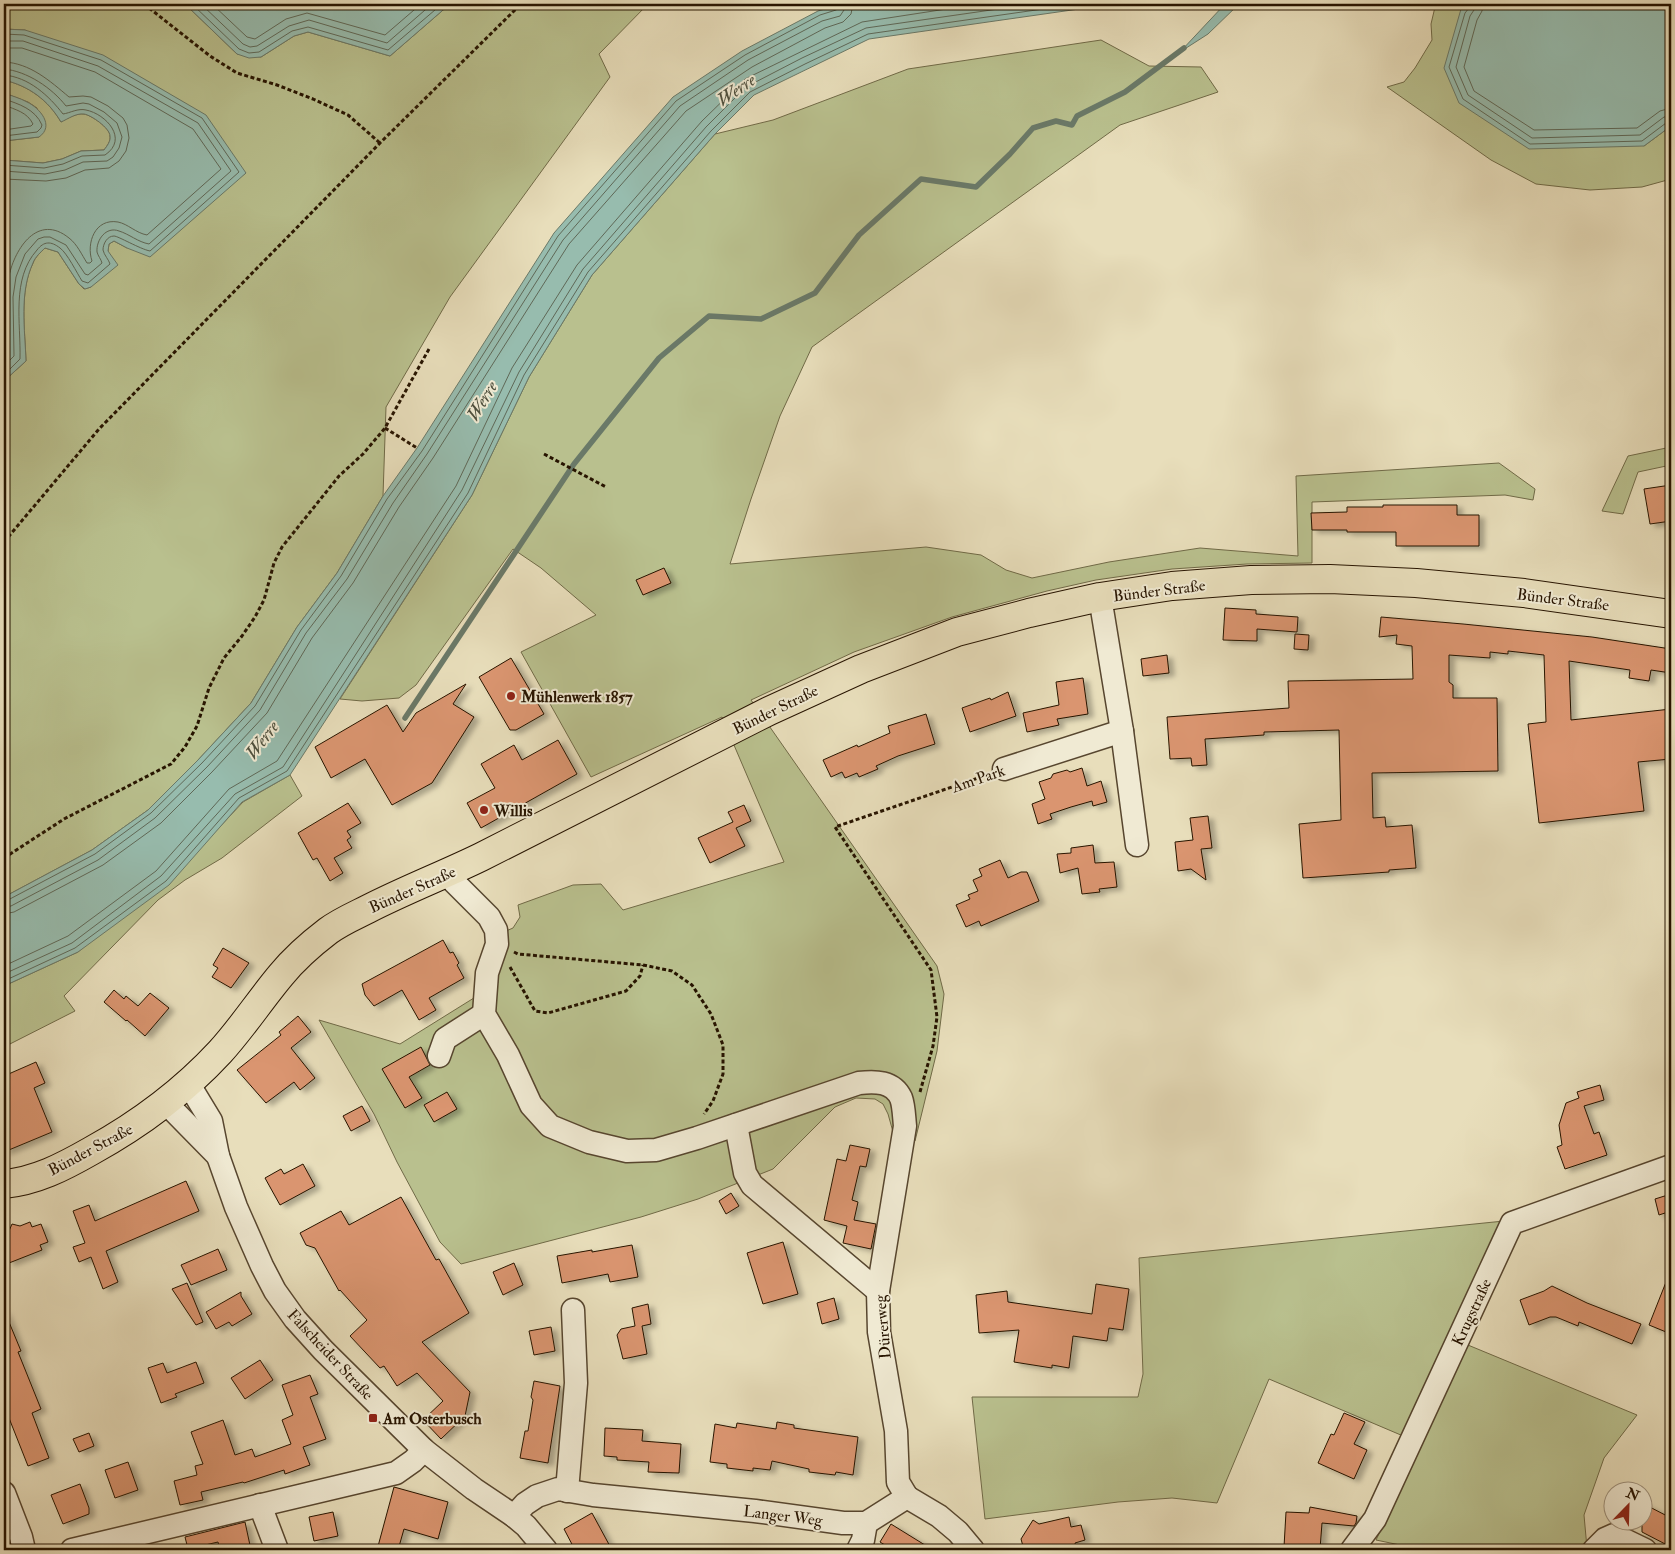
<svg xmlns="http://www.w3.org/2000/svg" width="1675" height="1554" viewBox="0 0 1675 1554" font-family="'IM FELL Double Pica',serif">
<defs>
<filter id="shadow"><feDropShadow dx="5.5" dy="3" stdDeviation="2.5" flood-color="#0004"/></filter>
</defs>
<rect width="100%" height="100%" fill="#e8debb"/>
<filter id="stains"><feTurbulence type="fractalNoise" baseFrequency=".004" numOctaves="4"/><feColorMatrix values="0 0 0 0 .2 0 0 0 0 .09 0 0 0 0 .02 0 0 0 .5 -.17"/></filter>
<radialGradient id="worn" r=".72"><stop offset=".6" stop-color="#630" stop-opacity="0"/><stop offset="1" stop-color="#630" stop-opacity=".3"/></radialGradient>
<!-- green -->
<g fill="#b9c08e" stroke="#706a47">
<path d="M4 4H185L237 54 261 57 294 36 308 32 390 56 450 4H648L599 54 610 77 450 297 386 407 383 496 337 573 297 627 251 703 198 760 148 810 92 850 4 897V381L26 361C25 330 19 292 33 263 35 257 41 252 45 248L58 252 79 284 84 289 91 287 108 251 109 244 114 241 127 248 246 173 25 30 4 29Z"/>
<polygon points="1434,4 1466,4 1460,10 1644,146 1671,126 1671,179 1642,187 1590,190 1536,184 1491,160 1387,87 1404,82 1415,68 1432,40 1431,24 1435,7"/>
<polygon points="1101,40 1149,66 1201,67 1218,92 1120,125 812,347 780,416 751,499 730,564 926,547 981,555 1006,570 1032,578 1109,562 1200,548 1298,556 1296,476 1499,463 1535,489 1533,500 1505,495 1312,502 1312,563 1247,564 1172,569 1096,580 1047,591 952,617 854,652 751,700 937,966 944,994 937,1051 915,1141 895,1139 888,1114 883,1104 875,1099 856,1098 835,1107 773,1169 698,1199 641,1217 461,1264 440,1242 397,1162 374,1114 319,1020 400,1044 498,983 490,938 513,928 520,917 518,905 573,885 601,884 623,910 784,862 722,717 591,777 521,652 596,615 541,568 513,549 416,685 399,698 362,701 340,699 472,495 529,377 592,275 715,134 773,120 908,69"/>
<path d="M4 80C29 86 48 100 61 122 68 118 76 113 84 114 91 115 110 128 110 136 111 141 107 146 104 150L81 151 62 159 43 163 4 160V141L39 137 37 108 28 102 4 93Z"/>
<polygon points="1671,447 1671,465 1638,472 1623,514 1602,511 1628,456"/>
<polygon points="290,775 302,796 222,858 185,880 158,900 64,996 75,1011 4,1047 4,986 78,952 215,832 243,802"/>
<polygon points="1504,1221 1451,1338 1637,1415 1604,1458 1584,1515 1587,1548 1585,1550 1424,1550 1376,1540 1422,1444 1269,1379 1217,1503 1172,1498 1118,1502 985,1519 972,1397 1138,1397 1143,1374 1139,1258"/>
</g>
<!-- water -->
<g fill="#97bcae" stroke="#6a7968">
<polygon points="185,4 450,4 390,56 308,32 294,36 261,57 249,58 237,54"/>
<polygon points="842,4 1114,4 869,39 754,95 715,134 592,275 529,377 472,495 290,775 242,802 169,885 78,952 4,986 4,897 92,850 148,810 198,760 251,703 297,627 337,573 383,496 417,448 554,233 673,97 742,51 818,11"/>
<polygon points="1225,4 1239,4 1208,34 1180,52"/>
<polygon points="1466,4 1671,4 1671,126 1644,146 1529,149 1459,103 1444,68 1461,9"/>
<path d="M4 29 25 30 103 55 206 115 246 173 150 257 127 248 114 241 109 244 108 251 118 265 91 287 85 289 79 284 58 252 45 248C41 252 35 257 33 263 19 293 25 330 26 361L4 381V160L43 163 62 159 81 151 104 150C107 146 111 141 110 136 110 128 91 115 84 114 76 113 68 119 61 122 48 100 29 86 4 80Z"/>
<path d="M4 93C12 96 20 98 27 102 40 108 55 126 39 137L4 141Z"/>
</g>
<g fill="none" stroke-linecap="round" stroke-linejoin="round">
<!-- shore -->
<g stroke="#5f6857" stroke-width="1">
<polyline points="192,4 239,49 249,53 259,52 292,31 308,27 388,50 442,4"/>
<polyline points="201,4 243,44 250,47 257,46 289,26 309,20 387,43 432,4"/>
<polyline points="212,4 247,37 255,39 286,19 307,13 385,35 421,4"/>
<polyline points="1469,4 1469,8 1465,13 1449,67 1463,99 1530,144 1642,141 1666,123 1671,122"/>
<polyline points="1475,4 1474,10 1470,16 1456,67 1468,95 1532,138 1640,135 1664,117 1671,116"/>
<polyline points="1483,4 1482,11 1477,20 1464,67 1474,91 1534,130 1637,128 1660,111 1671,108"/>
<path d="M4 34 24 35 101 60 202 118 239 172 150 251C140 249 118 236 114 236 107 236 103 244 103 250 104 255 109 260 110 264L88 283 82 281C77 273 67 253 60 248 51 241 44 241 37 250 11 279 21 323 20 359L4 375"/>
<path d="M4 41H23L98 66 198 123 231 171 149 244C138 242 129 234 119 231 106 226 96 240 97 252 98 256 101 259 102 263L88 275 85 274 66 245 50 237H44L38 239 25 254 16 277 13 297 14 356 4 366"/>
<path d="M4 48H22L95 72 193 129 221 169 147 235C136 233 128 224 118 222 95 218 86 243 92 261L90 263H87C82 255 77 244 69 238 38 213 15 248 9 276 3 300 6 327 7 352L4 356"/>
<path d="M4 62C30 63 50 81 69 97L83 96 91 97 108 106 123 118 127 125 129 138 126 151 119 161 109 168 85 170 66 178 46 181 4 179"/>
<path d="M4 69C27 71 52 88 66 106L83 103 89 104 104 112 117 123 122 137 119 148 113 157 107 161 83 162 65 170 45 174 4 171"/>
<path d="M4 75C29 77 49 96 63 114 70 113 78 108 86 110 106 114 129 139 105 155L82 156 63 164 44 168 4 165"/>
<path d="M4 99C19 104 35 109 42 125L41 128 37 132 4 136"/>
<path d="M4 105C16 110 27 112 33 124L31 126 4 130"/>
<polyline points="4,901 8,900 95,854 151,813 202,763 255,706 301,630 341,576 387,499 422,451 558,236 676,101 745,55 820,15 836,10 839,8 839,4"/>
<polyline points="4,907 11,906 98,860 155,818 207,767 260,710 306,633 347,579 393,503 427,454 563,240 680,106 748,60 822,21 840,16 844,10 846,4"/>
<polyline points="4,914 14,912 103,865 161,823 212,772 267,713 312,638 353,583 399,507 433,458 569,244 686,111 752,67 825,28 843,22 851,14 853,4"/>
<polyline points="4,966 68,936 156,871 229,789 277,761 456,486 512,368 577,265 702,121 745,79 862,22 979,4"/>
<polyline points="4,974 72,943 161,876 235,794 283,767 462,490 519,372 583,269 706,127 746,87 802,58 866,28 1033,4"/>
<polyline points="4,981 75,948 166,881 239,798 287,771 468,493 524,375 588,272 711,131 750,92 805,64 868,34 1078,4"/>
</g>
<!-- stream -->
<polyline stroke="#6a7968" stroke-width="5.5" points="405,718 574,464 659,358 709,316 761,319 815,293 859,235 921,179 976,187 1010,154 1033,128 1056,121 1072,125 1077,116 1125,92 1184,48"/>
</g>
<!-- building -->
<g fill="#da9570" stroke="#271400" filter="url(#shadow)">
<polygon points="1671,485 1671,521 1650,524 1644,489"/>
<polygon points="1383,505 1457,505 1457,515 1479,515 1479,546 1396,546 1396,532 1347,532 1347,530 1312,530 1311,513 1347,512 1347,507 1383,507"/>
<polygon points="664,568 671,583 643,595 636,580"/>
<polygon points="1225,608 1256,610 1256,614 1298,617 1297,632 1257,629 1257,641 1223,640"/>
<polygon points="1381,617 1463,624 1592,637 1671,649 1671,673 1651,670 1649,681 1629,678 1630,670 1569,661 1571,720 1671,709 1671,759 1638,762 1644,811 1539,823 1528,724 1546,722 1544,655 1508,651 1508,654 1490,652 1490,658 1449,655 1449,682 1453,685 1453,698 1497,698 1498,771 1372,773 1373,818 1385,817 1386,827 1412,825 1416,868 1389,870 1389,872 1303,878 1299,824 1341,820 1339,730 1264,732 1264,735 1205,739 1207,765 1192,766 1191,758 1170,759 1167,717 1289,708 1288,681 1413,679 1412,646 1396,644 1397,635 1379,637"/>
<polygon points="1295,634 1309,635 1308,650 1294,649"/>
<polygon points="1167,655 1169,673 1143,676 1141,659"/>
<polygon points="511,658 544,714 516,730 510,730 479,677"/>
<polygon points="1083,678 1088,714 1057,719 1059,725 1027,732 1023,713 1059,705 1056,682"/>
<polygon points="466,684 453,704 474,717 432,783 392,805 365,759 331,778 315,747 387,705 403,732 416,713"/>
<polygon points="1008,692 1016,716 970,732 962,708 990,698 991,700"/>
<polygon points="926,714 935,744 898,756 876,766 878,769 859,777 857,773 845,778 842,772 831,777 823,760 857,745 858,747 890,733 888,726"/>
<polygon points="558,740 577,774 481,828 467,803 495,788 481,764 514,745 522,760"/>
<polygon points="1082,768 1087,786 1101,781 1107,802 1093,806 1092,801 1071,807 1050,814 1052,819 1038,824 1032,804 1045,799 1039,782 1051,778 1053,774 1067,770 1070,772"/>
<polygon points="348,803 361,823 347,831 351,837 347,840 352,848 334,858 343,873 330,881 317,858 313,860 298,833"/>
<polygon points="744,805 751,821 736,828 745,846 710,863 698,838 733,822 728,812"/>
<polygon points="1208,816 1212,848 1201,849 1206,880 1191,869 1178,871 1175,842 1193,840 1190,818"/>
<polygon points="1093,845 1095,863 1114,862 1117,887 1099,889 1100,892 1082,894 1078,868 1060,873 1057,854 1071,853 1071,848"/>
<polygon points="1000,860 1008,878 1021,872 1027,872 1039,901 981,926 979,921 966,927 956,905 970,899 968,895 978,891 973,880 982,876 979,869"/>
<polygon points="443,940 450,953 453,952 459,963 457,965 464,978 429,998 436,1010 419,1020 402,990 374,1006 365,995 362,984"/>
<polygon points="223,948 249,963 231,988 212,977 218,968 213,965"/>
<polygon points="114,990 124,999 126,996 138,1006 150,993 169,1008 145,1036 127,1020 126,1021 104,1002"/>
<polygon points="298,1016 311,1032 291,1048 315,1078 300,1090 294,1082 266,1103 237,1070 281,1035 279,1032"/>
<polygon points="421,1047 430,1065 409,1077 422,1098 405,1108 382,1069"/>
<polygon points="36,1062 45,1083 34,1088 52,1132 4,1152 4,1076"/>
<polygon points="1600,1085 1604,1100 1584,1106 1594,1134 1599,1132 1607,1155 1565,1169 1557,1147 1562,1145 1559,1125 1566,1103 1579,1098 1577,1092"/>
<polygon points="447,1092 457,1109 434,1122 424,1105"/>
<polygon points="362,1106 370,1121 351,1131 343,1116"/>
<polygon points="850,1145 870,1149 866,1167 860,1166 852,1200 858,1202 854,1220 876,1224 871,1249 843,1243 847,1226 824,1220 837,1159 846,1161"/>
<polygon points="303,1164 315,1186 280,1205 265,1178 281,1169 284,1174"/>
<polygon points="186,1181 199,1211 106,1251 118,1282 103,1289 91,1257 79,1262 73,1247 85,1243 73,1211 89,1205 95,1221"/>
<polygon points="731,1193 739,1206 726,1214 719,1201"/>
<polygon points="1671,1194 1671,1211 1659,1215 1655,1199"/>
<polygon points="401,1197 436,1260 439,1259 469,1313 422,1342 470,1392 465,1416 441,1439 423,1420 443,1401 417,1373 397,1386 384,1366 380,1368 350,1336 367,1320 340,1290 339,1291 315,1248 306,1245 300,1233 341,1211 349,1225"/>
<polygon points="30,1222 32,1227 41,1224 48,1242 40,1245 42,1250 9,1263 4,1250 4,1233 9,1231 12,1224 20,1226"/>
<polygon points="783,1242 798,1294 763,1304 747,1253"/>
<polygon points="632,1245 638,1277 610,1282 608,1274 562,1283 557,1256 592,1250 592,1252"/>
<polygon points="218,1249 227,1270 191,1285 181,1265"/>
<polygon points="514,1263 523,1285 503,1295 493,1272"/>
<polygon points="1670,1272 1671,1272 1671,1334 1649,1325"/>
<polygon points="187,1283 203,1322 196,1325 172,1289"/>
<polygon points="1096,1284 1129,1289 1123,1330 1109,1328 1107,1341 1073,1336 1069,1368 1052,1365 1052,1368 1014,1362 1019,1330 979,1333 976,1295 1007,1291 1008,1302 1092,1314"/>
<polygon points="1552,1286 1587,1303 1641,1324 1632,1344 1579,1322 1578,1326 1556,1317 1550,1317 1529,1325 1520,1300 1544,1291"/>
<polygon points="241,1292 241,1296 252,1314 232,1326 229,1322 216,1329 206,1312"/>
<polygon points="834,1298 839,1319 822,1324 817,1303"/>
<polygon points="648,1304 651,1324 642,1326 647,1354 623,1359 617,1335 621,1329 635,1326 632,1308"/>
<polygon points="4,1310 21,1351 18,1352 41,1409 32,1413 49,1458 28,1466 7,1413 4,1414"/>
<polygon points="551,1327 555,1351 534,1355 529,1331"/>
<polygon points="260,1360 273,1380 245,1399 231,1378"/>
<polygon points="196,1362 204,1383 175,1394 177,1397 161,1403 148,1368 163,1363 167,1373"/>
<polygon points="310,1375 318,1394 310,1397 326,1439 303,1447 310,1465 285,1474 284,1470 244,1483 243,1482 201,1492 203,1500 180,1505 174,1481 197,1475 195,1466 203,1464 191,1432 223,1420 235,1455 252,1449 255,1457 291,1444 282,1420 293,1415 282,1385"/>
<polygon points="534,1381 560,1386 548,1463 520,1458 525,1431 528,1431 533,1400 531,1397"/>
<polygon points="1344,1413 1365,1422 1354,1444 1367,1450 1354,1479 1318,1463 1331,1434 1334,1435"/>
<polygon points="777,1422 794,1425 794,1428 858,1437 853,1475 836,1472 835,1475 809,1472 809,1469 772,1461 770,1470 753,1468 753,1471 727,1468 727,1464 710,1462 715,1424 736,1428 737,1423 776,1429"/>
<polygon points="605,1428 643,1430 642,1441 681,1444 679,1473 648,1472 649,1462 617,1460 617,1457 604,1456"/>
<polygon points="89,1433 94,1446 79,1452 73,1439"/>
<polygon points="128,1462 138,1490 115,1498 105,1470"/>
<polygon points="80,1484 89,1508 89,1514 63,1524 51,1495"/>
<polygon points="394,1487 448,1502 438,1539 404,1529 398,1550 377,1550"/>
<polygon points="1642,1503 1671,1518 1671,1547 1642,1532"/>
<polygon points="1310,1507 1357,1516 1356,1523 1354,1526 1322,1523 1320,1549 1284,1547 1286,1512 1309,1513"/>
<polygon points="333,1512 338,1536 314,1541 309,1517"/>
<polygon points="592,1513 612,1550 575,1550 564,1529"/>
<polygon points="1069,1517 1071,1527 1081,1525 1085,1540 1075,1543 1076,1550 1024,1550 1021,1539 1033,1520 1039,1524"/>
<polygon points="245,1522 251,1550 220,1550 218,1542 188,1549 185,1537"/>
<polygon points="891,1524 899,1529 933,1550 893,1550 880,1542"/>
</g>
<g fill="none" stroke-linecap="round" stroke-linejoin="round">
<defs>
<g id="minor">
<polyline points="1100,597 1122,731 1137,845"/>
<polyline points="1004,769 1122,731"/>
<path d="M448 873 454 882 489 917 496 930 497 944 487 973 484 1014 508 1055 531 1105 550 1126 589 1142 627 1151 656 1150 697 1138 859 1083C875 1081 893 1081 901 1098 904 1106 904 1117 905 1126L878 1291 879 1332 896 1431 898 1482 907 1497"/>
<polyline points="439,1056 445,1039 484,1014"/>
<polyline points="188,1083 211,1121 218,1156 236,1207 262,1266 275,1291 295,1319 323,1350 424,1450 474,1489 514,1516 526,1526 546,1550"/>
<polyline points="166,1103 218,1156"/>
<polyline points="736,1125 745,1173 752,1185 878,1291"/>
<polyline points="567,1491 576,1383 573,1310"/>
<polyline points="4,1493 21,1537 24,1550"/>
<polyline points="907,1497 939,1516 958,1532 973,1550"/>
<polyline points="260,1505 277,1550"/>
<polyline points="514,1516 525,1504 537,1496 558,1489 593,1495 755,1511 843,1523 866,1523 907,1497"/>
<polyline points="72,1550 396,1473 413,1461 424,1450"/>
<polyline points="858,1550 863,1540 866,1523"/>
<polyline points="1352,1550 1375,1519 1512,1223 1671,1166"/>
<polyline points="1594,1550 1605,1539 1614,1535 1645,1550"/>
</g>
<path id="major" d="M4 1184C36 1181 63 1167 91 1151 140 1124 182 1093 220 1052 242 1028 260 1000 281 975 294 959 311 944 328 931 340 922 354 916 368 909 405 890 444 875 481 857L769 711 861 669 957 632 1029 613 1100 597 1172 586 1251 580 1330 579 1416 583 1524 593 1671 614"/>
</defs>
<!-- minor casing -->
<use href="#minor" stroke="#57462f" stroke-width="25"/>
<!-- major casing -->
<use href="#major" stroke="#271400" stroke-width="30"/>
<!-- path -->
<g stroke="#271400" stroke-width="3" stroke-dasharray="4 2.5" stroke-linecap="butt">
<polyline points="144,4 210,56 237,73 277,85 313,99 348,115 380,143"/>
<polyline points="385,428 417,448"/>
<polyline points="544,454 606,487"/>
<polyline points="4,542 99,429 380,143 521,4"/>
<polyline points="4,858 64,819 171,764 185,747 197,726 209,688 224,658 242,636 255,617 264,600 274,563 282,547 339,476 363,454 385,428 429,349"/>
<polyline points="514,952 518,954 643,965 672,971 692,985 711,1014 723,1045 723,1074 713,1101 704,1114"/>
<polyline points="510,967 535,1011 548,1013 626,991 640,976 643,965"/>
<polyline points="920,1092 933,1046 937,1017 931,970 835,827 987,775"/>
</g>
<!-- minor -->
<use href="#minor" stroke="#f0ead3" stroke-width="22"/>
<!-- major -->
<use href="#major" stroke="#e8debb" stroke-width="28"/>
</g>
<!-- markers -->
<g fill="#8f2418" stroke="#f0ead3" stroke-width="2">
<circle cx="511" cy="696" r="5"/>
<circle cx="484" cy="810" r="5"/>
<rect x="368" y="1413" width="10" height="10" rx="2.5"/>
</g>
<g text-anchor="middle" stroke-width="4" stroke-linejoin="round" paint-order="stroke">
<!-- street labels -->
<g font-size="16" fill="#271400" stroke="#f0ead3">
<text transform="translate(1159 590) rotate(-7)" y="6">Bünder Straße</text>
<text transform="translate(1563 599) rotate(7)" y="6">Bünder Straße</text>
<text transform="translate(775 709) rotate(-26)" y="6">Bünder Straße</text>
<text transform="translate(978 778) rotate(-19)" y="6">Am Park</text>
<text transform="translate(412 889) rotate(-24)" y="6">Bünder Straße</text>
<text transform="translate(90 1149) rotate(-28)" y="6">Bünder Straße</text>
<text transform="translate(1471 1312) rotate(-65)" y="6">Krugstraße</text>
<text transform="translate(882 1327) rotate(-95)" y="6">Dürerweg</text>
<text transform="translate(331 1354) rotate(47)" y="6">Falscheider Straße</text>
<text transform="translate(783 1515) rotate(7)" y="6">Langer Weg</text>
</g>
<!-- poi labels -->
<g font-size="16" font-weight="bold" fill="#271400" stroke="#f0ead3" text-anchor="start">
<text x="521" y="702">Mühlenwerk 1857</text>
<text x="494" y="816">Willis</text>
<text x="383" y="1424">Am Osterbusch</text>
</g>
<!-- water labels -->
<g font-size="18" font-style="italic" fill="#4e4f3d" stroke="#f0ead3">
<text transform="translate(736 90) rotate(-35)" y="6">Werre</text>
<text transform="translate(482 401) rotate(-59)" y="6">Werre</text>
<text transform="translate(262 740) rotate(-53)" y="6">Werre</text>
</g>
</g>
<!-- margin -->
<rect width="1675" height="1554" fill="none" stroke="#e8debb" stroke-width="20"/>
<rect x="5" y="5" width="1665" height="1544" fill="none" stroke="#271400" stroke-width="2.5"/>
<rect x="10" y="10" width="1655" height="1534" fill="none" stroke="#271400"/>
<!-- north arrow -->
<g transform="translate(1628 1506) rotate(23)"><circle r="24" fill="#f0ead3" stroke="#a0947f"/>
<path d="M0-4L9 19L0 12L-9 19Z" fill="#8f2418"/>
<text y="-8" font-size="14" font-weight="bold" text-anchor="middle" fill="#271400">N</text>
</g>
<rect width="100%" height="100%" filter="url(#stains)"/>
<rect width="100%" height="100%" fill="url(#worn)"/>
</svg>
